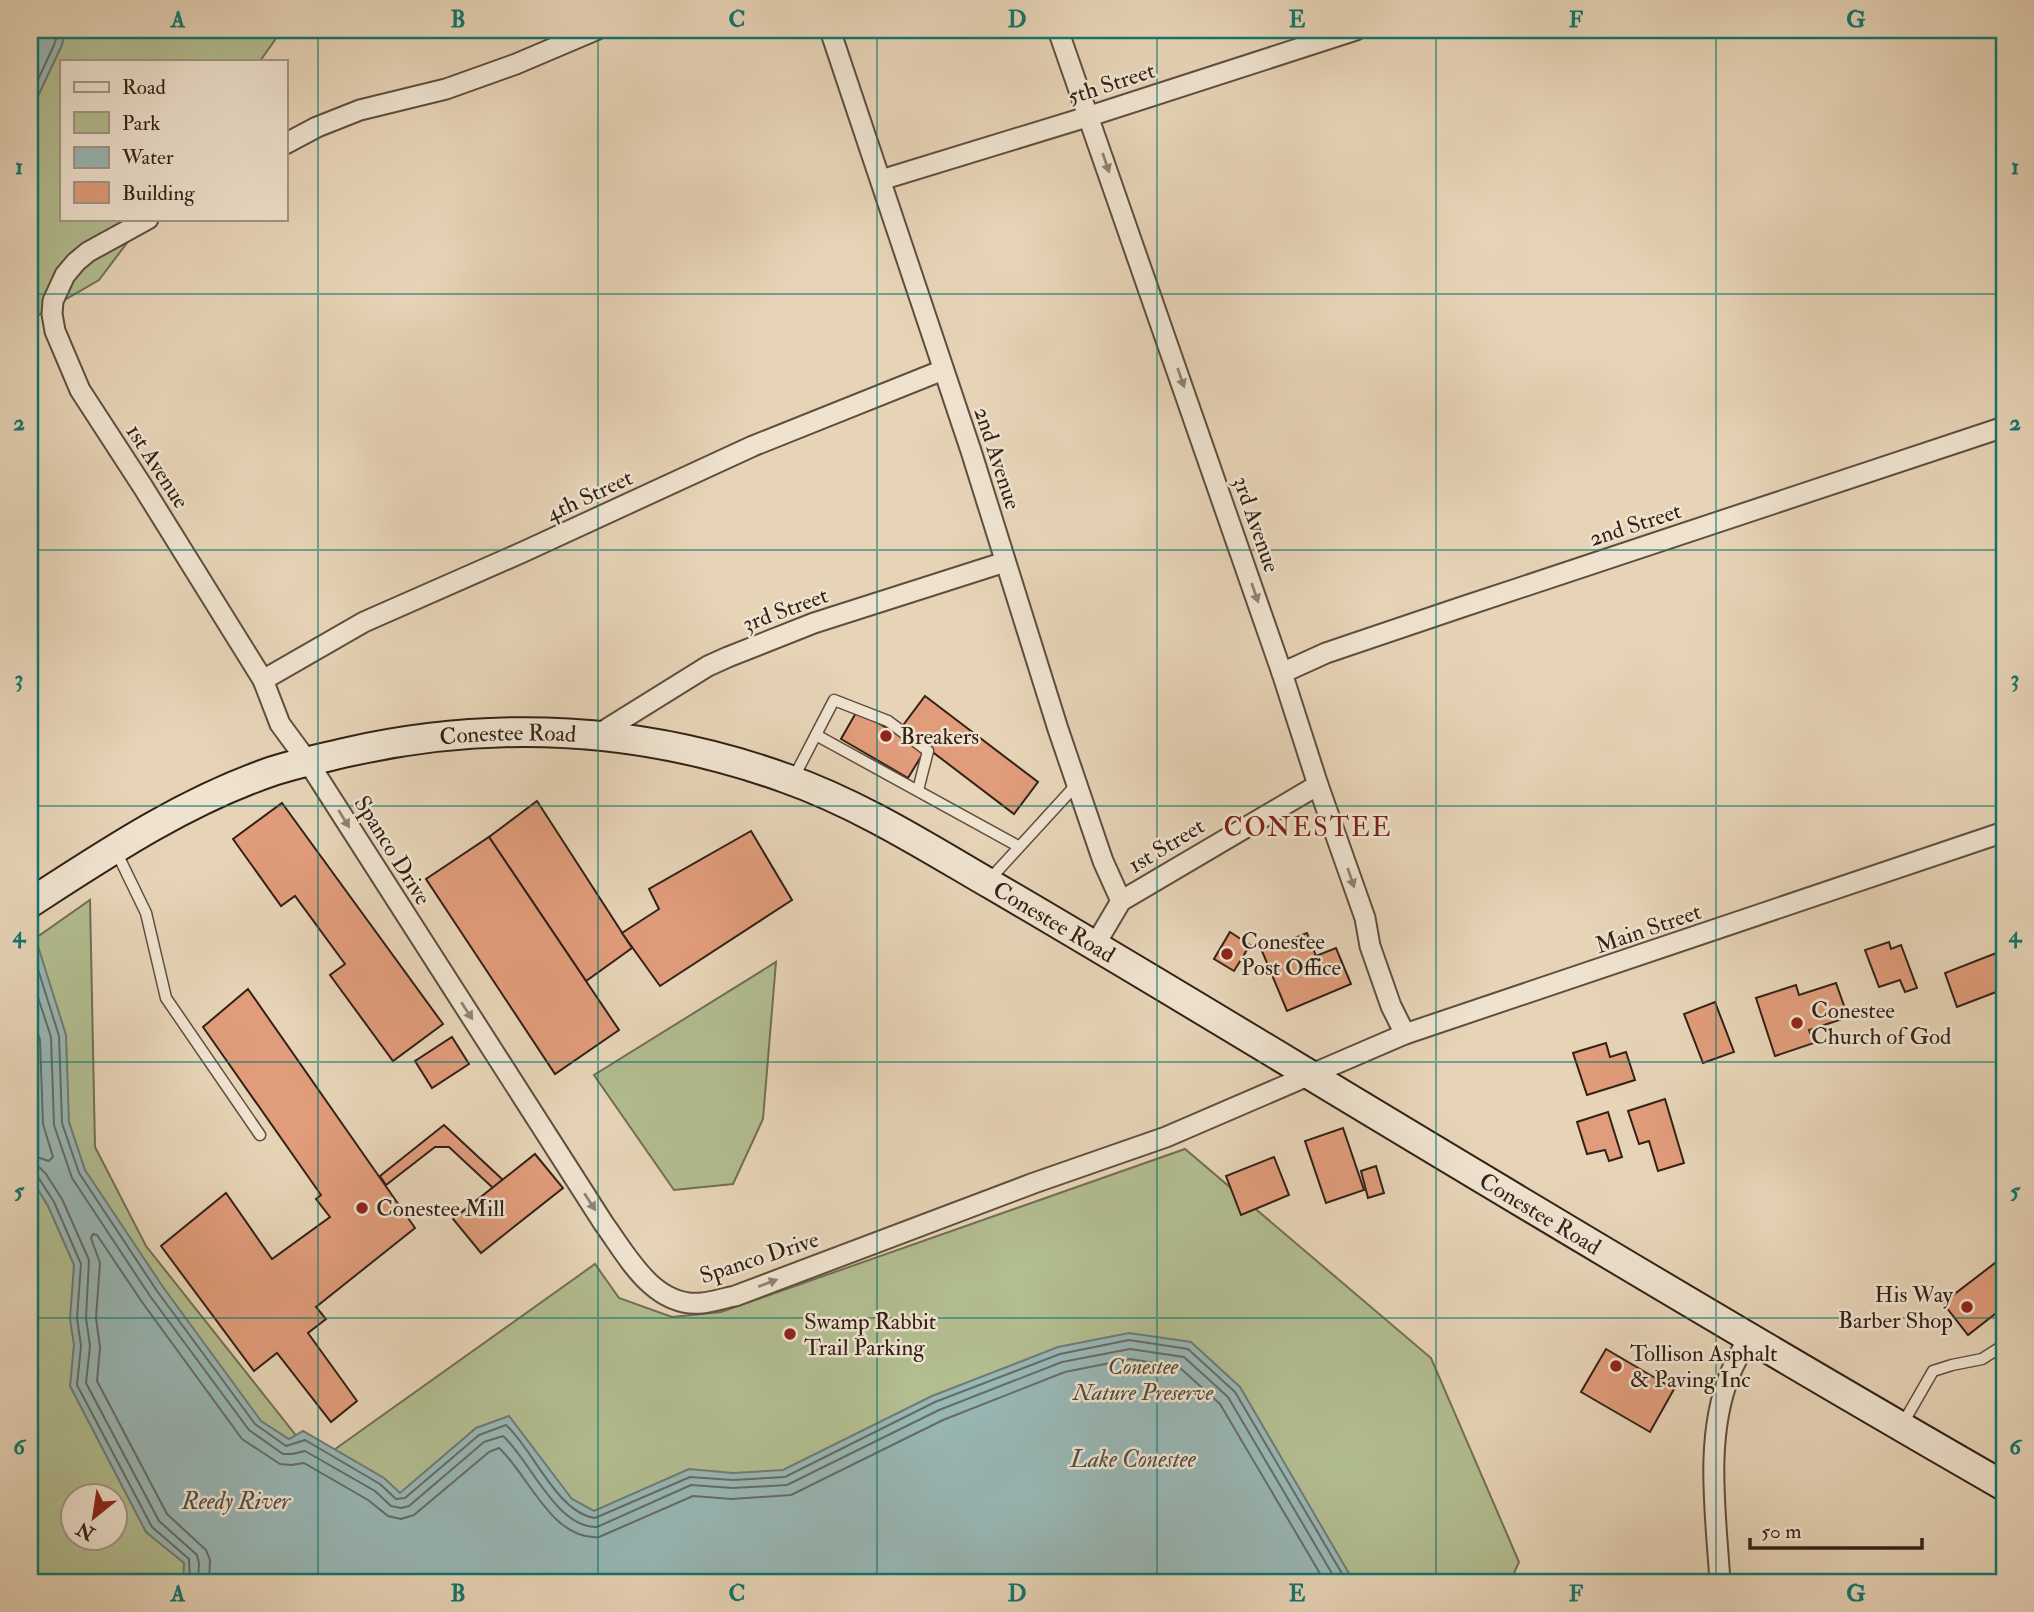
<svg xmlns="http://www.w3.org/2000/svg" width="2034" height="1612" viewBox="0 0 2034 1612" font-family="'IM FELL Double Pica',serif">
<rect width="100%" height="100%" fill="#e7d4b7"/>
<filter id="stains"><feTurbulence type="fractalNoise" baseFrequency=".00286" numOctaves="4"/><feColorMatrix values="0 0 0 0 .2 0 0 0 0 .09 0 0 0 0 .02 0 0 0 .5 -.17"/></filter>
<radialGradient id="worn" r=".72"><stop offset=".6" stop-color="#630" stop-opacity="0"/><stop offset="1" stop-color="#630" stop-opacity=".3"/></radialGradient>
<!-- green -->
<g fill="#b2bd90" stroke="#726f54" stroke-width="2" fill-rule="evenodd">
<polygon points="66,30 282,30 260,61 61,61 61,219 145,219 99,280 30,320 30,113 61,47"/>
<path d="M90 900 95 1147 146 1246 317 1462 595 1264 619 1298 672 1317 721 1312 1185 1149 1431 1358 1519 1562 1510 1582H30V942ZM74 1496H116V1538H74Z"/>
<polygon points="776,962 763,1119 733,1184 674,1190 594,1075"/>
</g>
<!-- water -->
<g fill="#98b7b5" stroke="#6f7b76" stroke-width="2">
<polygon points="30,30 66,30 61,47 30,113"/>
<polygon points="30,928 37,943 66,1035 69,1122 85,1170 163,1287 261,1421 289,1439 303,1431 384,1478 400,1493 476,1428 509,1416 572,1499 594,1511 689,1469 733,1473 783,1470 932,1396 1058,1347 1129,1333 1191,1342 1240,1387 1354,1582 183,1582 184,1563 146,1532 70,1386 74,1345 70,1319 74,1265 48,1206 30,1177"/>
</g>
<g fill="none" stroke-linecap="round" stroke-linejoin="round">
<!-- shore -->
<g stroke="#656c66" stroke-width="2">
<polyline points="30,97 54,45 59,30"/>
<path d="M30 944 59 1036 62 1123 79 1173 157 1291 255 1424 286 1446 305 1440 380 1484 396 1499 405 1498 479 1435 506 1425C533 1449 557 1513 595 1518L690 1477 733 1480 785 1477 935 1402 1060 1354 1129 1340 1188 1349 1235 1392 1347 1582"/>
<path d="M30 973 51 1037 54 1125 72 1178 150 1296 249 1430 283 1454H292L305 1451 375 1491 391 1506 401 1508 409 1506 484 1442 503 1436C530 1460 556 1528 597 1527L691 1485 733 1488 787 1485 939 1410 1062 1362 1130 1349 1184 1357 1228 1397 1337 1582"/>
<polyline points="30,1007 40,1040 43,1124 53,1157 49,1161 30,1155"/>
<polyline points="30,1165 39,1167 46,1174 62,1199 89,1260 86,1318 90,1346 86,1383 159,1521 197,1555 199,1563 198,1582"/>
<polyline points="30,1174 38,1177 54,1202 81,1264 77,1318 81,1346 77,1385 152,1527 189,1559 190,1582"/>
<path d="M209 1582 210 1560 206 1550 167 1514 97 1381 100 1347 96 1318 100 1263 91 1238 93 1234 97 1235 142 1302 242 1439 280 1464 291 1465 304 1463 368 1500 388 1516 401 1519 414 1515 489 1452 499 1448C528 1474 552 1541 599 1537L693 1496 732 1499 791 1495 943 1420 1065 1372 1130 1359 1179 1367 1220 1404 1325 1582"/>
</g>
</g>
<!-- building -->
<g fill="#e19c7b" stroke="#322117" stroke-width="2">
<polygon points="925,696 1038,782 1014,814 901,728"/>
<polygon points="857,711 925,750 908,778 841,739"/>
<polygon points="537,801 632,948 586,981 489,837"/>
<polygon points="282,803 443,1024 393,1061 330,975 345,964 295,896 281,906 233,839"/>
<polygon points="751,831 792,900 660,986 622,933 659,909 649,889"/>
<polygon points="489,837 619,1030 555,1074 426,879"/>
<polygon points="1230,932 1250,945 1234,971 1214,959"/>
<polygon points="1307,933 1316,956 1336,948 1351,984 1287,1011 1262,951"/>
<polygon points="1889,942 1891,949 1901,945 1917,988 1905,992 1900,980 1879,987 1865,950"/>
<polygon points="2004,950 2004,989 1957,1007 1945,973"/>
<polygon points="1836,983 1848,1017 1809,1030 1814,1043 1775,1056 1756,998 1796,985 1799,995"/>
<polygon points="248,989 415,1228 316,1307 326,1319 308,1333 357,1401 331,1422 277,1353 254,1371 161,1246 226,1193 272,1259 330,1217 316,1199 321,1195 203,1027"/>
<polygon points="1715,1002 1734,1052 1703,1063 1684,1014"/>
<polygon points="452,1037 469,1064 432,1088 415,1061"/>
<polygon points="1606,1043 1610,1057 1626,1052 1635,1080 1587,1095 1573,1053"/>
<polygon points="1665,1099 1684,1163 1658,1171 1649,1141 1639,1144 1628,1111"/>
<polygon points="1608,1112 1622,1157 1609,1161 1605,1150 1587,1154 1577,1122"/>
<polygon points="444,1125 503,1180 493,1188 449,1147 435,1147 386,1185 380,1176"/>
<polygon points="1343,1128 1364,1190 1326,1203 1305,1141"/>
<polygon points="535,1154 563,1188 481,1253 453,1219"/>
<polygon points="1274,1157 1289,1195 1241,1215 1226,1176"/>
<polygon points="1376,1166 1384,1193 1368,1198 1361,1171"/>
<polygon points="2004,1256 2004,1307 1968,1335 1943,1303"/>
<polygon points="1606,1349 1674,1389 1650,1432 1581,1392"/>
</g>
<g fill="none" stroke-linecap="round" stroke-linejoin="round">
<defs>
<g id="lane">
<polyline points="816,735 1018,846"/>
<polyline points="793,779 834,700 888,721 928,751 918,790"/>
<polyline points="115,849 146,913 166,998 260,1135"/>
<polyline points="990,879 1076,785"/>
<polyline points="1902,1425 1933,1371 1952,1365 1982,1359 2004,1345"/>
</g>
<g id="street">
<polyline points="830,30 971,451 1058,729 1103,861 1121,901"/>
<polyline points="1058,30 1282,673 1318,785 1365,918 1370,946 1391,1006 1405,1034"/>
<polyline points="285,144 317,127 360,110 446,89 516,64 596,30"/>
<polyline points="881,180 1090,116 1356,30"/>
<path d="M148 219 88 252 76 262 65 275 53 301 52 314 55 331 80 390 143 487 263 680 280 724 308 762 604 1224C628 1257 654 1308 702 1303 713 1302 724 1298 735 1296L1034 1183 1166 1137 1405 1034 2004 832"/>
<polyline points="1282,673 1326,653 1459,608 2004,427"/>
<polyline points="263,680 364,622 523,552 753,446 943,370"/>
<polyline points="597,735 708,666 728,657 814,623 1005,562"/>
<polyline points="1095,945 1121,901 1318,785"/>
<path d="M1720 1582C1716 1515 1704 1438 1730 1374 1735 1361 1743 1349 1749 1336"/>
</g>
<g id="secondary">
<path id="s1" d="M30 903C107 853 185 801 273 771 298 763 323 758 348 752 495 719 643 727 785 778 859 804 925 846 992 885 1095 945 1196 1006 1297 1067 1532 1209 1767 1350 2004 1486"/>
</g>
</defs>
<!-- lane casing -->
<use href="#lane" stroke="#5f4e3f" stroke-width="13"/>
<!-- street casing -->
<use href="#street" stroke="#5f4e3f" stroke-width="23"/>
<!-- secondary casing -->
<use href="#secondary" stroke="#322117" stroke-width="32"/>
<!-- lane -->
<use href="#lane" stroke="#efe3d0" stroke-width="10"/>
<!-- street -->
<use href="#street" stroke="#efe3d0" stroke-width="19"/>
<!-- secondary -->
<use href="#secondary" stroke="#efe3d0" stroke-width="28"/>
</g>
<!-- one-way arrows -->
<defs><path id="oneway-solid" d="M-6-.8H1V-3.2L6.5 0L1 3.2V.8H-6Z" transform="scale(1.75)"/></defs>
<g fill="#908274">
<use href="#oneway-solid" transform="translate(1106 163) rotate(71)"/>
<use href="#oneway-solid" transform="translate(1181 378) rotate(71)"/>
<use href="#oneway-solid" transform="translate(1255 593) rotate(71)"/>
<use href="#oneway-solid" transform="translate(344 819) rotate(58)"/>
<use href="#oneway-solid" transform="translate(1351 878) rotate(71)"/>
<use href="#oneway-solid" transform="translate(467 1011) rotate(57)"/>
<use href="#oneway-solid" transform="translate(590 1202) rotate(57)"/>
<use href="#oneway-solid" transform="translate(768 1283) rotate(-21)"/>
</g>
<!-- grid -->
<path fill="none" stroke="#0f766e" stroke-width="2" stroke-opacity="0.55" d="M318 30V1582M598 30V1582M877 30V1582M1157 30V1582M1436 30V1582M1716 30V1582M30 294H2004M30 550H2004M30 806H2004M30 1062H2004M30 1318H2004"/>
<!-- markers -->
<g fill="#8f2418" stroke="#efe3d0" stroke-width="2.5">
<circle cx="886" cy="736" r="7"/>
<circle cx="1227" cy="954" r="7"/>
<circle cx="1797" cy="1023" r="7"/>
<circle cx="362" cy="1208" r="7"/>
<circle cx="1967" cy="1307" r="7"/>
<circle cx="790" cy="1334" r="7"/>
<circle cx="1616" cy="1366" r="7"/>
</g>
<g text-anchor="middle" stroke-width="5" stroke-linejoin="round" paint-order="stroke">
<!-- street labels -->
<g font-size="23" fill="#322117" stroke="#efe3d0">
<text transform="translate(1111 83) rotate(-18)" y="8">5th Street</text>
<text transform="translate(998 458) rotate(72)" y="8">2nd Avenue</text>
<text transform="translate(158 466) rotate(57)" y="8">1st Avenue</text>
<text transform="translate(589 495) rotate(-25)" y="8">4th Street</text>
<text transform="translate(1257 524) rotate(71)" y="8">3rd Avenue</text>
<text transform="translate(1635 524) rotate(-18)" y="8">2nd Street</text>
<text transform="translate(785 609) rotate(-20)" y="8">3rd Street</text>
<text dy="8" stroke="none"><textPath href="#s1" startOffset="516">Conestee Road</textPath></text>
<text transform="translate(1166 845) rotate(-31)" y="8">1st Street</text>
<text transform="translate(393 850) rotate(58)" y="8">Spanco Drive</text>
<text dy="8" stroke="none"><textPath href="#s1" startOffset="1104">Conestee Road</textPath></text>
<text transform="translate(1648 928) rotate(-19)" y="8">Main Street</text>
<text dy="8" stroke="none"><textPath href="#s1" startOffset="1671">Conestee Road</textPath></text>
<text transform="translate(759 1257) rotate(-18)" y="8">Spanco Drive</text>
</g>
<!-- poi labels -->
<g font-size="23" fill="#322117" stroke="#efe3d0" text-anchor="start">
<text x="900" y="744">Breakers</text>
<text x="1241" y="949">Conestee<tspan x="1241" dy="26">Post Office</tspan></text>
<text x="1811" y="1018">Conestee<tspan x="1811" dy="26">Church of God</tspan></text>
<text x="376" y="1216">Conestee Mill</text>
<text x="1953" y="1302" text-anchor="end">His Way<tspan x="1953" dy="26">Barber Shop</tspan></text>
<text x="804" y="1329">Swamp Rabbit<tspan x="804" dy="26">Trail Parking</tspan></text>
<text x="1630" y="1361">Tollison Asphalt<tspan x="1630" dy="26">&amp; Paving Inc</tspan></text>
</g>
<!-- park labels -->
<g font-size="23" font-style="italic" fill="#524835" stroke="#efe3d0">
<text x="1143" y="1374">Conestee<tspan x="1143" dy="26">Nature Preserve</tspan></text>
</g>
<!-- water labels -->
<g font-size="24" font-style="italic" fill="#514e46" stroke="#efe3d0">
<text x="1133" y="1467">Lake Conestee</text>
<text x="236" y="1509">Reedy River</text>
</g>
<!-- quarter labels -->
<g font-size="26" letter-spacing="2" fill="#7a1f14" stroke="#efe3d0">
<text x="1308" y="836">CONESTEE</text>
</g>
</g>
<!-- margin -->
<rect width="2034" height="1612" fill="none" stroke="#e7d4b7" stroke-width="77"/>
<!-- legend -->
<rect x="60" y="60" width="228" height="161" fill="#efe3d0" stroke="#a39586" stroke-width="2"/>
<rect x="74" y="82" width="35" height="10" fill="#efe3d0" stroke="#a39586" stroke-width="2"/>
<text x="122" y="94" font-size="21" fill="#322117">Road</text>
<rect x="74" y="112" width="35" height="21" fill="#b2bd90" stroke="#a39586" stroke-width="2"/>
<text x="122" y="130" font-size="21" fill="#322117">Park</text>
<rect x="74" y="147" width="35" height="21" fill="#98b7b5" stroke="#a39586" stroke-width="2"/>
<text x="122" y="164" font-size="21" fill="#322117">Water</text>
<rect x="74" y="182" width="35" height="21" fill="#e19c7b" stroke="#a39586" stroke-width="2"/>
<text x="122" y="200" font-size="21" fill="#322117">Building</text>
<!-- north arrow -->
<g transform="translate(94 1517) rotate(210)"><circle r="33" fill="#efe3d0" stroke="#a39586" stroke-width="2"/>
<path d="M0-5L12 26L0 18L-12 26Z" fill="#8f2418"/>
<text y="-10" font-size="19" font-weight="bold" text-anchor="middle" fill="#322117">N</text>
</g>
<!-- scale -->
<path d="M1750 1538v10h172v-10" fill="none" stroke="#322117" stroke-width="3.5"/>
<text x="1761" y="1538" font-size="21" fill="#322117" stroke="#efe3d0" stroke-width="5" paint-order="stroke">50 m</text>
<rect x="38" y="38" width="1958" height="1536" fill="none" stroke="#0f766e" stroke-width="2.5"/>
<g font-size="23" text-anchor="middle" font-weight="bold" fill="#0f766e">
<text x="178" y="27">A</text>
<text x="458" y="27">B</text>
<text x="737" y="27">C</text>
<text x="1017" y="27">D</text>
<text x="1297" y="27">E</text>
<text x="1576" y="27">F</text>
<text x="1856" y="27">G</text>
<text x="19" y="174">1</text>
<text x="2015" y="174">1</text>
<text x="19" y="430">2</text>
<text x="2015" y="430">2</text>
<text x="19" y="686">3</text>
<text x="2015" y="686">3</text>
<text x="19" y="942">4</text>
<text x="2015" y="942">4</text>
<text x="19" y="1198">5</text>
<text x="2015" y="1198">5</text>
<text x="19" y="1454">6</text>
<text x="2015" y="1454">6</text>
<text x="178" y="1601">A</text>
<text x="458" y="1601">B</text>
<text x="737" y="1601">C</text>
<text x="1017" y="1601">D</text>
<text x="1297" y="1601">E</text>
<text x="1576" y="1601">F</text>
<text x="1856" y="1601">G</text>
</g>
<rect width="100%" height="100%" filter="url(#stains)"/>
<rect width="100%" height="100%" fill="url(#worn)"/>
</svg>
